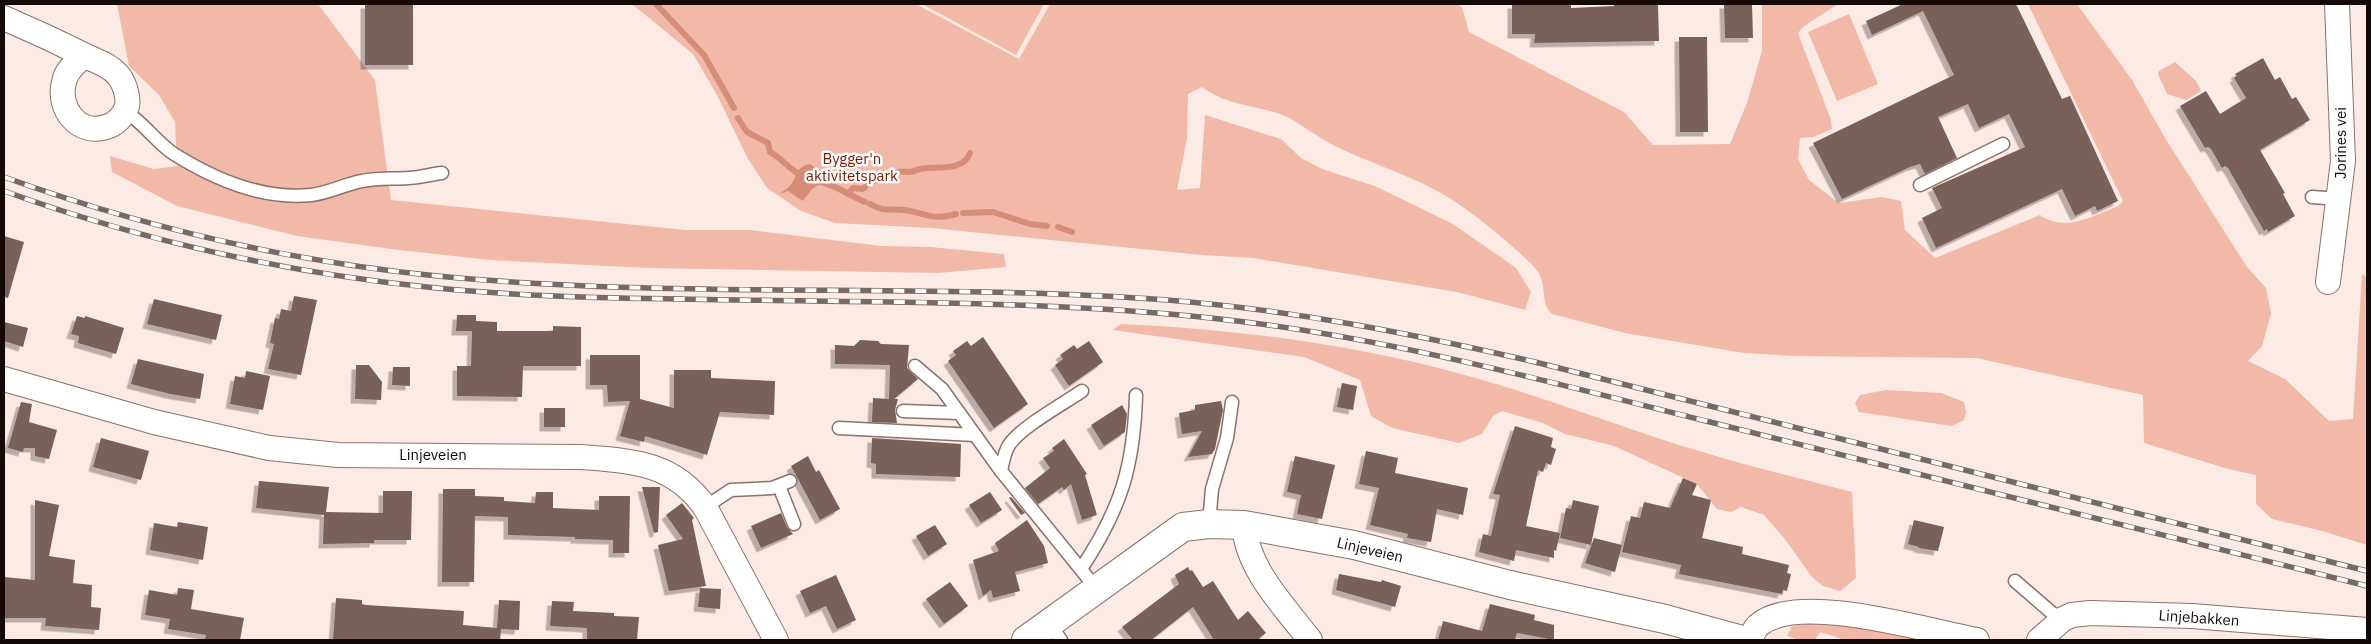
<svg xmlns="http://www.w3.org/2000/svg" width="2371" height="644" viewBox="0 0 2371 644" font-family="'IBM Plex Sans',sans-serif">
<defs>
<filter id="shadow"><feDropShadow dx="-4.5" dy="4.5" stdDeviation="0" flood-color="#0004"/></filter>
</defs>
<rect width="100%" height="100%" fill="#fceae5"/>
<!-- green -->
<g fill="#f2b9a8">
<polygon points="117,4 318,4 375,80 391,200 685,230 750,230 881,246 930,247 1004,254 1006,267 938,273 647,268 490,260 399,250 297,236 177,206 112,172 110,156 154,169 177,166 175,122 159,95 129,66"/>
<path d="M632 4H916L1019 59 1050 4H1456L1462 7 1469 32 1624 112 1653 145 1730 144 1747 103 1762 51V4H1838L1804 26 1798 33 1831 120 1832 129 1813 137 1800 138 1798 159 1809 180 1839 203 1882 197 1901 201 1905 230 1935 258 2040 215C2065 233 2093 216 2118 206L2123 201 2028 4H2077L2132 80 2165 138 2247 267 2266 288 2271 314 2262 346 2248 361 2285 379 2329 421 2353 419 2362 274 2367 277V545L2322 531 2272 519 2256 504V475L2228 469 2144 443 2143 395 1976 358 1796 356 1744 353 1625 333 1552 314C1540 303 1547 285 1538 272 1535 267 1529 262 1525 258 1505 239 1483 221 1460 205 1424 179 1373 165 1333 145 1314 136 1297 119 1277 113 1251 105 1224 104 1202 87L1188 94 1187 138 1177 190 1200 188 1205 115 1281 139 1301 158 1322 169 1375 186 1453 224 1516 268 1531 292 1525 310 1457 292 1253 258 1202 255 931 228 835 223 801 211 767 188 748 159 717 95 693 54Z"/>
<polygon points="922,4 1044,4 1016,55"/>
<polygon points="1849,14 1878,84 1837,101 1808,32"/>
<polygon points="2175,62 2196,81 2201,91 2186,100 2167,94 2158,74 2159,71"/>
<path d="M1121 324C1235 329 1351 344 1461 374 1544 396 1624 429 1706 453 1754 468 1804 479 1852 492L1856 578 1840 591 1823 586 1812 577 1784 538 1764 515 1741 507 1731 512 1717 509 1697 484 1614 446 1565 434 1543 423 1502 411 1493 416 1482 434 1459 443 1392 428 1371 416 1360 380 1304 357 1113 330Z"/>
<polygon points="1886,390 1941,393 1964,402 1966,413 1964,420 1952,426 1859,412 1855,403 1860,395"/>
<path d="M1810 623C1847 624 1882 629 1918 640H1845L1820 632 1815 640H1799L1787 636 1792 626Z"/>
</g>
<!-- water -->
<path fill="#d58d78" d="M810 164 822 172 825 181 812 189 803 201 788 191 780 194C782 191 786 190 789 187 797 179 796 165 810 164Z"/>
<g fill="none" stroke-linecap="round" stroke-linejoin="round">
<!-- stream -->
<g stroke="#d58d78" stroke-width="6">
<polyline points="656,4 704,55 734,108"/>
<path d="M738 118 747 132 768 143 770 152C783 159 791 172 805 177"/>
<path d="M816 181C835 184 848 195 865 202"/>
<path d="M848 194 853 188 863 189 871 181 888 179 898 172C902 171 906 172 910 172 916 171 921 168 926 168 941 167 964 170 970 153"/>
<path d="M870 204C888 213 886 208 904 210 928 213 930 221 956 214"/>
<polyline points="963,213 993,212 1030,224 1047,226"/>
<polyline points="1058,227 1072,232"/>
</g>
</g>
<!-- building -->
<g fill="#796059" filter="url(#shadow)">
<rect x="365" y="4" width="48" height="61"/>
<polygon points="1512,4 1571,4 1571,8 1614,6 1614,4 1658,4 1659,41 1534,43 1535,34 1512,34"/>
<polygon points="1724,4 1752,4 1753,38 1725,38"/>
<polygon points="1903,4 2016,4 2062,99 2070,96 2118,201 2097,211 2095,206 2075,216 2062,189 1936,248 1922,218 1942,208 1932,188 2025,147 2009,114 1979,128 1968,104 1938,117 1957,158 1925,174 1920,164 1910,167 1842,199 1813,143 1954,75 1923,11 1872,35 1866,21"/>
<polygon points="1679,37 1707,37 1708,132 1680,132"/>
<polygon points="2263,58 2275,80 2280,77 2292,99 2296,97 2310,120 2260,150 2285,193 2283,194 2295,216 2268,232 2267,229 2264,231 2228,168 2225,166 2222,168 2211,149 2208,147 2205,148 2180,106 2206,91 2220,114 2246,98 2234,78 2237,76 2235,74"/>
<polygon points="4,236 24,242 8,298 4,297"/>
<polygon points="294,296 317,300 301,375 268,369 274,344 270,343 275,318 279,319 281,309 291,311"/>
<polygon points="154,299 222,315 216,340 147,324"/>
<polygon points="457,315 476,315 476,321 497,322 497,331 553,331 553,326 581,327 581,366 523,366 522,397 457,396 457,366 471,366 472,331 456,331"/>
<polygon points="77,316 85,318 85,316 124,328 116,354 78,343 79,336 71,334"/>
<polygon points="4,322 28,328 23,347 4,341"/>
<polygon points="983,337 1028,404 994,428 948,361 956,355 953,351 967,341 971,346"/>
<polygon points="860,340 878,341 881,344 909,345 907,368 918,379 894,399 898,399 895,410 897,423 872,422 872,420 873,398 889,399 890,365 835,364 835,345 854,346"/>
<polygon points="1089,341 1103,362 1069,386 1055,365 1063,359 1060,355 1074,345 1077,349"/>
<polygon points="590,355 640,355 640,399 674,408 674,370 711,370 711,378 775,381 774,415 720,412 707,455 645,436 644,442 620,436 630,401 608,402 607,385 590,385"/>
<polygon points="138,359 204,374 200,399 170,394 131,384"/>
<polygon points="356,365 369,365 382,382 381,400 355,399"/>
<polygon points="393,367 410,367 410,386 392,385"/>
<polygon points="246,371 270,376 263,410 230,404 235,376 245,378"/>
<polygon points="1342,383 1357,386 1353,410 1337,407"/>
<polygon points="1221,401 1223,410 1215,449 1212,454 1188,457 1202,431 1182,434 1179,413 1195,410 1195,405"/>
<polygon points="21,402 32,404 29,422 57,430 49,459 35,456 35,448 24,448 23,452 8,448"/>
<polygon points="1122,405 1127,414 1125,432 1104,446 1091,425"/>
<rect x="544" y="408" width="21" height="19"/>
<polygon points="1515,426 1553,438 1551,447 1556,449 1551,465 1546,463 1543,472 1538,470 1526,526 1560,533 1556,551 1554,550 1554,558 1516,550 1514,561 1479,552 1483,534 1491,536 1500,495 1493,494"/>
<polygon points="101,438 149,451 141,480 93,467"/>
<polygon points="872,438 961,444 960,477 876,474 876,464 871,463"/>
<polygon points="1064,439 1087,474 1085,475 1097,515 1082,520 1071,484 1064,490 1062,487 1038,504 1025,488 1050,468 1043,458 1054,451 1052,448"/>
<polygon points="1366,451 1398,458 1395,473 1468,488 1463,515 1437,509 1431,542 1407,538 1408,534 1370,525 1379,488 1359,484"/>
<polygon points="808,456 816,472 819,470 840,509 820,520 791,466"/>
<polygon points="1295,456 1335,465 1322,519 1297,514 1301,495 1287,492"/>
<polygon points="1683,478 1697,484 1692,495 1711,500 1702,538 1743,547 1742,554 1789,565 1787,573 1791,574 1787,591 1783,590 1782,594 1679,574 1681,565 1622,552 1631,516 1640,518 1644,502 1670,508"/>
<polygon points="259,481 329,487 326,512 383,513 383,491 412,491 411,540 374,540 374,543 323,544 324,515 256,508"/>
<polygon points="642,487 660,487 658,532 654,533"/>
<polygon points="443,489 475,489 475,496 504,497 504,501 535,503 536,492 553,492 553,508 599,510 599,496 630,496 629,553 613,553 613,540 575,539 575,537 508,535 508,517 475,516 474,582 442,582"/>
<polygon points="990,492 1002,510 981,523 969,505"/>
<polygon points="1011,497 1025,513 1021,515 1009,498"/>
<polygon points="35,500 59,505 49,556 75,560 73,583 92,585 91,607 101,608 99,630 45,626 46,618 4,618 4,577 35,580"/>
<polygon points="1573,500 1599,506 1591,545 1560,538 1566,508 1571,509"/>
<polygon points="682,503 694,518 692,520 706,586 669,591 658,545 683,539 666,515"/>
<polygon points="781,513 787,527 793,534 761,548 751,526"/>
<polygon points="1027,520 1044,546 1048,563 1015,572 1020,591 993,598 991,590 983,596 973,560 999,551 995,543"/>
<polygon points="1914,520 1944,527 1938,551 1918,548 1919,547 1908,544"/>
<polygon points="178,522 208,527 203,560 150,550 154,523 177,527"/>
<polygon points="935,525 947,544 928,556 916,536"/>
<polygon points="1594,538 1622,545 1615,572 1585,563"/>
<polygon points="1188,567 1190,571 1192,570 1203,587 1213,581 1238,620 1248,611 1266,633 1257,640 1214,640 1193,607 1151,640 1133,640 1122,627 1179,584 1175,575"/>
<polygon points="1339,574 1381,582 1382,580 1401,586 1395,607 1336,590"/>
<polygon points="836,575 856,620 837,629 826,606 810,613 800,591"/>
<polygon points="950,582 968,606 944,624 926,599"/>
<polygon points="178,588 194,590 191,609 244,618 240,640 205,640 206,635 168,629 170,619 145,615 149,590 177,595"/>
<polygon points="700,588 721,589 720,609 698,607"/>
<polygon points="336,598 362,600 362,604 366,605 464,611 463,625 497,628 499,600 520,601 519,630 501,629 500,640 333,640"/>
<polygon points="552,601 574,602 573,611 614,613 614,616 639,617 637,640 587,640 587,628 550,626"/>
<polygon points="1490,604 1535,615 1534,620 1554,625 1554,640 1517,633 1515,640 1438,640 1443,621 1482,631"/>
</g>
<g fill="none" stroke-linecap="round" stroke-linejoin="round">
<defs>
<g id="lane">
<path d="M126 112C144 123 156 142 174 154 214 179 263 200 311 195 329 193 345 184 362 181 377 178 393 179 408 178 419 178 431 174 442 173"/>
<polyline points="1920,185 2003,144"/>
<polyline points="2312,197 2340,199"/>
<polyline points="915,366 942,389 1001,471 1096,588"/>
<polyline points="903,411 959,413"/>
<polyline points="839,428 975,435"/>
<path d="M1001 471C1003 462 1004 453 1009 445 1021 427 1063 404 1082 391"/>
<polyline points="779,486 794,524"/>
<polyline points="705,507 731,490 772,488 790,481"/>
<polyline points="1209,524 1212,489 1227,438 1232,402"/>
<path d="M1081 569C1121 509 1134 466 1136 395"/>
<polyline points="2015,581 2052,613 2063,619"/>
<polyline points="1049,623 1061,640"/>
</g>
<g id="street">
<path d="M4 18C32 30 60 43 88 57 98 62 109 65 117 74 124 81 129 97 127 106 125 115 115 125 106 127 78 136 57 108 64 82 66 70 76 63 84 55"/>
<polyline points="2328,282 2343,161 2337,4"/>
<path d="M4 379 154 422 269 448 338 455 581 457C632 461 673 462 705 507L776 640"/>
<path d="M1244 525C1247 569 1284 606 1310 640"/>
<path d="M1751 640C1753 634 1754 628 1760 624 1800 592 1928 631 1977 640"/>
<polyline points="2039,640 2063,619 2072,615 2090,613 2192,616 2367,630"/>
</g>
<polyline id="secondary" points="1026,640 1183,527 1209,524 1244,525 1354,545 1510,585 1665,619 1742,640"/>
</defs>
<!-- lane casing -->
<use href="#lane" stroke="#8b726a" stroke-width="15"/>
<!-- street casing -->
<use href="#street" stroke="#8b726a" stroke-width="26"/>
<!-- secondary casing -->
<use href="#secondary" stroke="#8b726a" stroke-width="30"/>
<!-- lane -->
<use href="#lane" stroke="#fff" stroke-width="12"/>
<!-- street -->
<use href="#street" stroke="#fff" stroke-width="24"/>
<!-- secondary -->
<use href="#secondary" stroke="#fff" stroke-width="28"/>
<defs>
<g id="rail">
<path d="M4 177C140 226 283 260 428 275 673 300 921 282 1167 300 1292 310 1414 334 1535 362L2367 571"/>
<path d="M4 191C140 240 283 272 427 287 512 296 597 298 681 299 866 303 1053 299 1237 321 1397 340 1553 383 1710 422 1929 477 2148 531 2367 586"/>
</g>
</defs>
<!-- rail casing -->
<use href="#rail" stroke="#776a66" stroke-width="5.5"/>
<!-- rail -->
<use href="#rail" stroke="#fcfcfc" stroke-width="4" stroke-dasharray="11" stroke-linecap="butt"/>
</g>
<g text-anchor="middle" stroke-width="5" stroke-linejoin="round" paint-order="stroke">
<!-- street labels -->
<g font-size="15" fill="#140b08" stroke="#fcfcfc">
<text transform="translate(2341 143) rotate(-90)" y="5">Jorines vei</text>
<text x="433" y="460">Linjeveien</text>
<text transform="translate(1370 550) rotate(13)" y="5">Linjeveien</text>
<text transform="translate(2199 618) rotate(4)" y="5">Linjebakken</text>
</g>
<!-- park labels -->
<g font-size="15" fill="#721d00" stroke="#fcfcfc">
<text x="852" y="164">Bygger'n<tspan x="852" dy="17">aktivitetspark</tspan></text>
</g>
</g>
<!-- border -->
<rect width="2371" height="644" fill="none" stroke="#140b08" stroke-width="10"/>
</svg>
